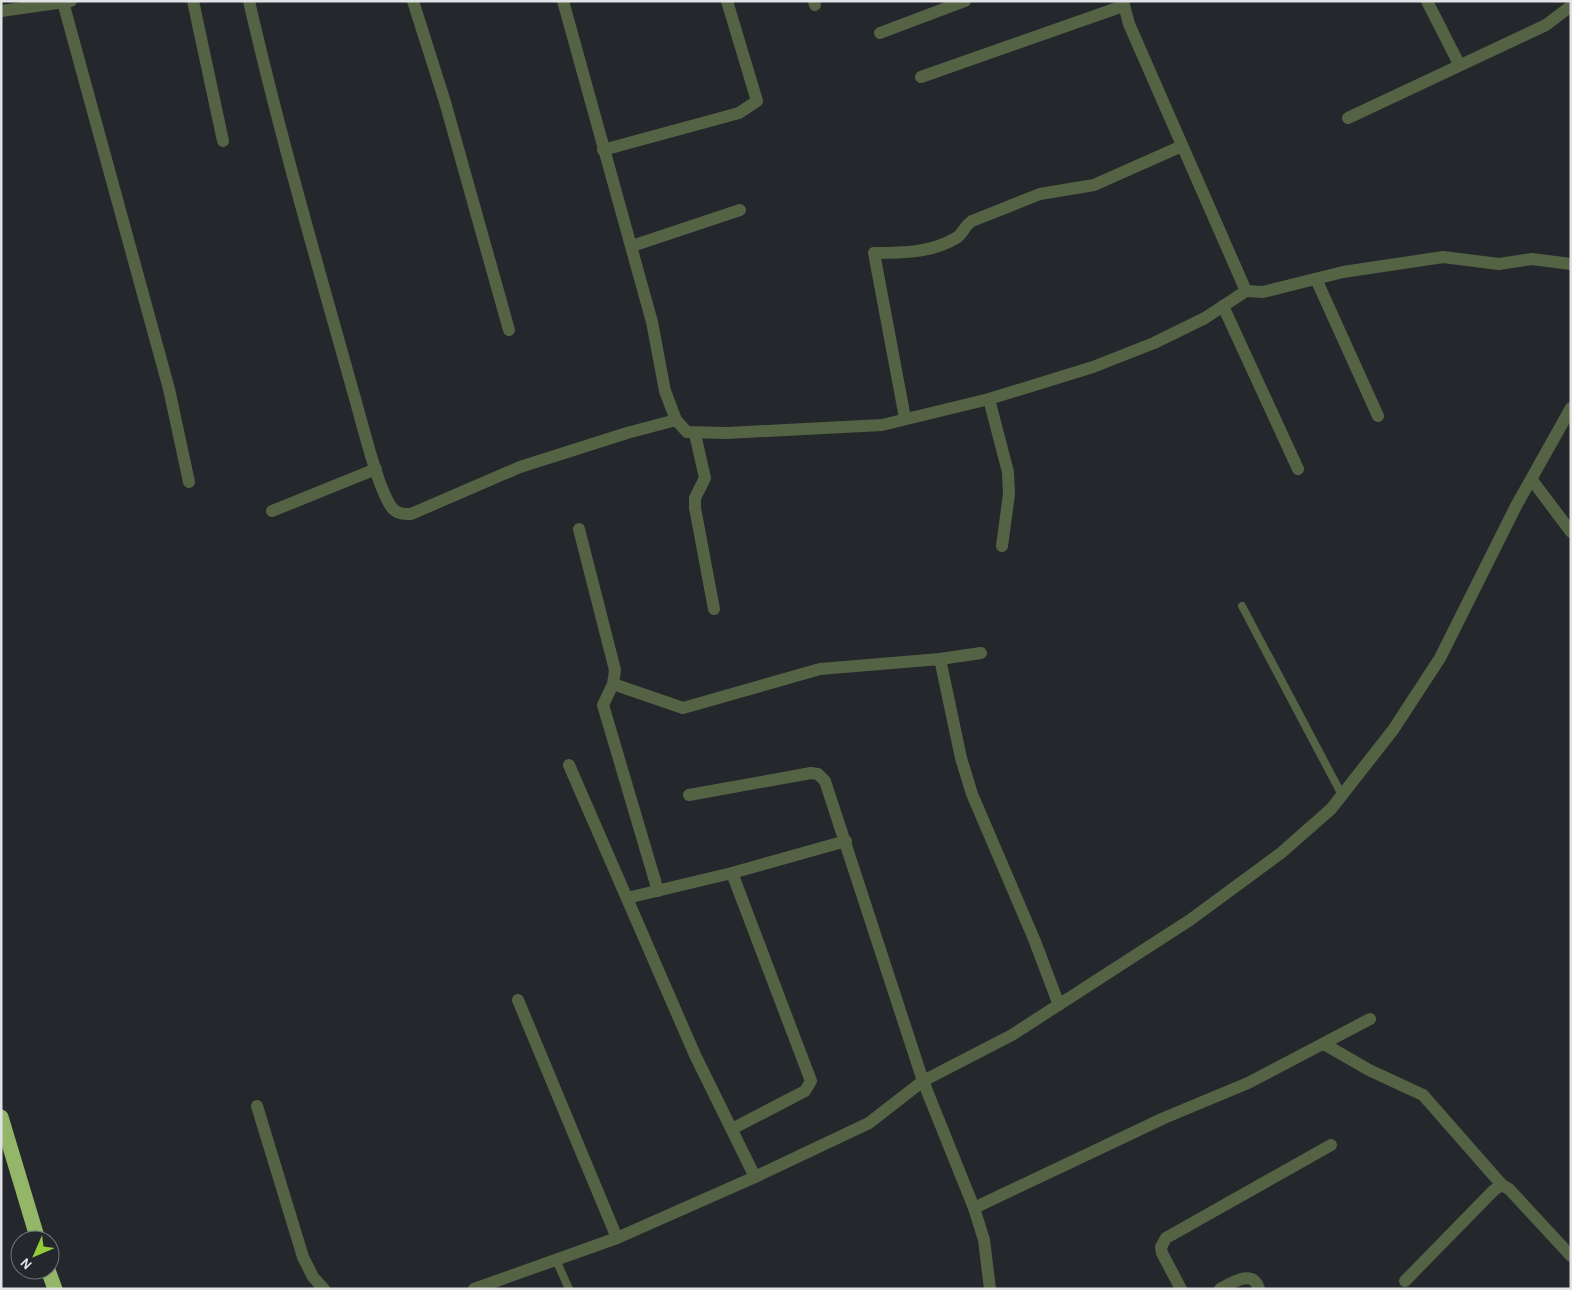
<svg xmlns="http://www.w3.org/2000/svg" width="1572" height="1290" viewBox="0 0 1572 1290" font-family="'Alegreya Sans',sans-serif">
<rect width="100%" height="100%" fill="#24272c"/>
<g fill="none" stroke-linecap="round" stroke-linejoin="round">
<!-- lane -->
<g stroke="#556345" stroke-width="8">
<polyline points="1242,606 1342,795"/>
<polyline points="556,1260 569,1289"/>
</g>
<!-- street -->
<g stroke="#556345" stroke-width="12">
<polyline points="193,1 223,141"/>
<path d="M249 1C279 132 316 259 352 388 360 414 378 492 393 509 398 514 404 514 411 514L520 467 627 433 676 420"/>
<polyline points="413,1 445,102 509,330"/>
<polyline points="563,1 652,322 665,391 676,420 687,432 727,433 882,425 989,399 1093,367 1154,343 1205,318 1246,291"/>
<polyline points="814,1 815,5"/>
<polyline points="1123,1 1129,24 1246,291 1263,292 1343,272 1443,257 1499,264 1532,259 1571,264"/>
<polyline points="1427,1 1459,64"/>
<polyline points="63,2 169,389 189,482"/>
<polyline points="1,11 71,1"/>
<polyline points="880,33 965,1"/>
<polyline points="921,77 1123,6"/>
<polyline points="1348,118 1546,25 1571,6"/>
<polyline points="603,150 739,113 757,101 727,1"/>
<polyline points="632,246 740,210"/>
<polyline points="1316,279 1378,416"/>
<polyline points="1223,306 1298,469"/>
<polyline points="989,399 1008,472 1009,494 1002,546"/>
<path d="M905 418 874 253C902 253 931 253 956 238 963 234 964 226 972 221L1040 194 1094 185 1182 146"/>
<polyline points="695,434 705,478 695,498 695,508 714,609"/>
<polyline points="1532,480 1571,532"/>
<polyline points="272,511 376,469"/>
<polyline points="579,529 615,670 613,684 603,705 658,891"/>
<polyline points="940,659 961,758 972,794 1034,939 1059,1005"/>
<polyline points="613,684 683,708 820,669 940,659 981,653"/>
<polyline points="569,765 695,1055 755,1177"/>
<polyline points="689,795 811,773 818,774 825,781 923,1081 974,1208 984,1240 990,1289"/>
<polyline points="627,898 732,873 846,841"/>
<polyline points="518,1000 617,1238"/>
<polyline points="1324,1044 1369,1070 1423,1095 1502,1185"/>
<polyline points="257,1106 303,1257 313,1277 324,1289"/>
<polyline points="732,1129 805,1091 811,1081 732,873"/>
<polyline points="974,1208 1164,1118 1248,1083 1370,1019"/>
<polyline points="1405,1281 1494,1190 1502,1185 1509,1189 1571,1256"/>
<polyline points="474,1289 617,1238 755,1177 869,1123 923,1081 1012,1035 1190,920 1281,853 1331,809 1393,730 1440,658 1516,506 1571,408"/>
<polyline points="1181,1289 1162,1253 1161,1247 1166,1238 1331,1145"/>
<path d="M1220 1289C1233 1282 1253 1269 1259 1289"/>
</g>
<!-- highway -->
<g stroke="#94b669" stroke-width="15">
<polyline points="1,1117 38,1240"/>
<polyline points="48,1270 55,1289"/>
</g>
</g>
<!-- border -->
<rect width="1572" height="1290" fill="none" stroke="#e0e2e5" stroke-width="5"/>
<!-- north arrow -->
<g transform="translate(35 1255) rotate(225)"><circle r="24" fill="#24272c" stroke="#6f7276"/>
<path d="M0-4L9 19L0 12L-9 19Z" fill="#95cc3b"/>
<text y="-8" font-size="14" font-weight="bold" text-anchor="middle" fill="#e0e2e5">N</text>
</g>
</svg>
